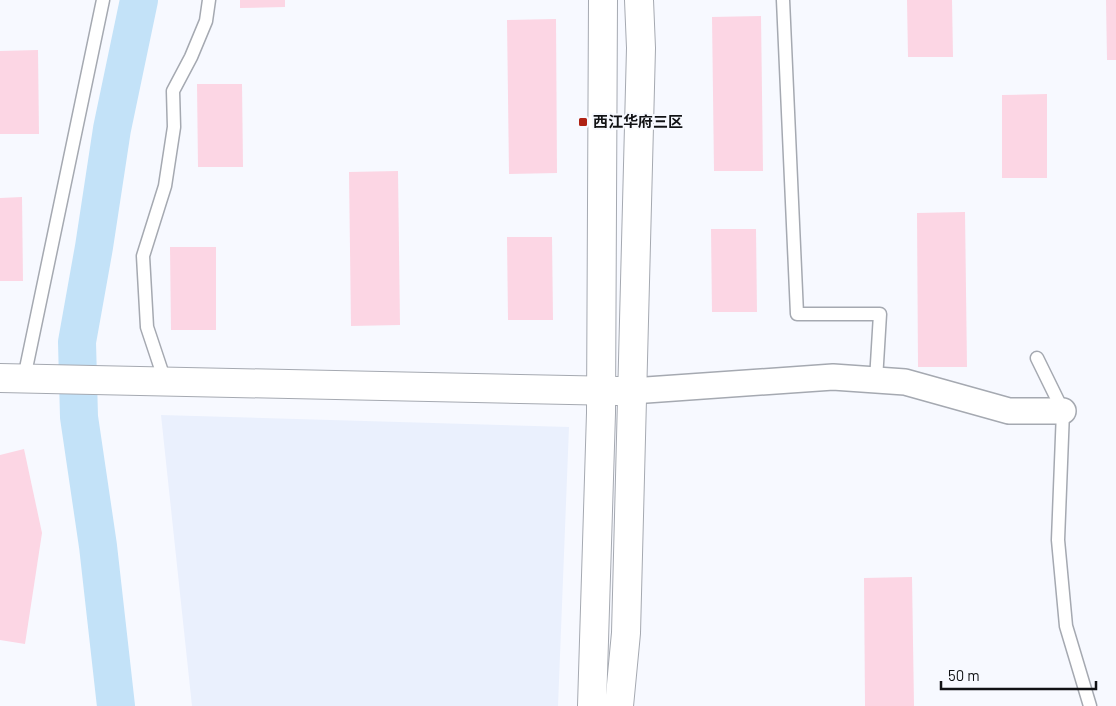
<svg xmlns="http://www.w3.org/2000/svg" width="1116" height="706" viewBox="0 0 1116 706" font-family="Barlow,'Noto Sans SC',sans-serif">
<rect width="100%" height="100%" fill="#f7f9ff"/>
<!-- built -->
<polygon fill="#eaf0fd" points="161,415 569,427 558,706 192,706"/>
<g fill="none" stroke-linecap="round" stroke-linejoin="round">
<!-- river -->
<polyline stroke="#c3e2f8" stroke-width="38" points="116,706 98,546 79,417 77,342 94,247 112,129 139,0"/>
</g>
<!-- building -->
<g fill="#fcd6e4">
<polygon points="240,0 285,0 285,7 240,8"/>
<polygon points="907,0 952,0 953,57 908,57"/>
<polygon points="1106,0 1116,0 1116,60 1107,60"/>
<polygon points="761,16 763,171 714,171 712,17"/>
<polygon points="556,19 557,173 509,174 507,20"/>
<polygon points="38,50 39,134 0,134 0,51"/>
<polygon points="197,84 242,84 243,167 198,167"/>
<polygon points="1047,94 1047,178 1002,178 1002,95"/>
<polygon points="398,171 400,325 351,326 349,172"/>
<polygon points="22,197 23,281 0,281 0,198"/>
<polygon points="965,212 967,367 918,367 917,213"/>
<polygon points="711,229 756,229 757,312 712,312"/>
<polygon points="507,237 552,237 553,320 508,320"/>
<polygon points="170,247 216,247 216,330 171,330"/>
<polygon points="24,449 42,533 25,644 0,640 0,455"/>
<polygon points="912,577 914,706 865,706 864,578"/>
</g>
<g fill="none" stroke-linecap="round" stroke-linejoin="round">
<defs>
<g id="lane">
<polyline points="783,0 797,314 880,314 876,380"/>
<polyline points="1037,358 1063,411 1058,540 1066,626 1090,706"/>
<polyline points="24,378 103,0"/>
<polyline points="165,381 147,327 143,256 165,186 174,127 173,91 191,57 206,21 209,0"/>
</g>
<polyline id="street" points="632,391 833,377 905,382 1009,411 1063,411"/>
<g id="secondary">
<polyline points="0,378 618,391"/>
<polyline points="592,706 601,413 603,0"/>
<polyline points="619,706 626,633 641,48 639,0"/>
</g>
</defs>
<!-- lane casing -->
<use href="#lane" stroke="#a5a9b1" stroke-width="15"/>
<!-- street casing -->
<use href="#street" stroke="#a5a9b1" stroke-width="28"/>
<!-- secondary casing -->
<use href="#secondary" stroke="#a5a9b1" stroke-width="30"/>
<!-- lane -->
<use href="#lane" stroke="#fff" stroke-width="12"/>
<!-- street -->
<use href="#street" stroke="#fff" stroke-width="25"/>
<!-- secondary -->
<use href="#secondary" stroke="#fff" stroke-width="28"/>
</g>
<!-- markers -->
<rect fill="#b02213" stroke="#f7f9ff" stroke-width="2" x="578" y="117" width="10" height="10" rx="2.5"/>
<g text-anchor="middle" stroke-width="4" stroke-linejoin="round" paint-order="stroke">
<!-- poi labels -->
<g font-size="15" font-weight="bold" fill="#111215" stroke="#f7f9ff" text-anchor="start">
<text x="593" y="127">西江华府三区</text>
</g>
</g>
<!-- scale -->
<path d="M941 681v8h155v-8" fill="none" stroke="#111215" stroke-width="2.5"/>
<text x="948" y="681" font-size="15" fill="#111215" stroke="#f7f9ff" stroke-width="4" paint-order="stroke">50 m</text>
</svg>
